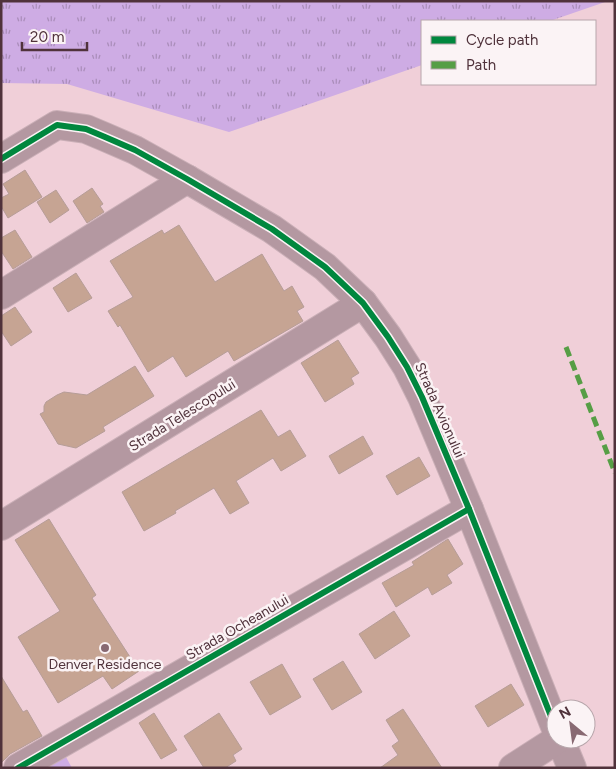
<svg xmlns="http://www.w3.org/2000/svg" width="616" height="769" viewBox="0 0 616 769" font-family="Figtree,sans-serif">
<defs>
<pattern id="grass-tufts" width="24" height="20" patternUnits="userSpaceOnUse" patternTransform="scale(1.25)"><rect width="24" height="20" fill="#ceace4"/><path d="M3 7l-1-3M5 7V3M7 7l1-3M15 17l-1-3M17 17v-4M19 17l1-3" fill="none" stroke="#aa8dba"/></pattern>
</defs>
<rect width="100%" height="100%" fill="#f0cfd8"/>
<!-- grass -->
<polygon fill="url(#grass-tufts)" points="1,1 608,1 550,21 422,21 422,65 229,132 67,84 1,83"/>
<!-- garden -->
<polygon fill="#ceace4" points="66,757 72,768 47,768"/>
<!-- building -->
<g fill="#c6a493" stroke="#b69d98">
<polygon points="25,170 42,197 8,218 1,206 1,198 9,194 3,184"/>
<polygon points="92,188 103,204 100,206 104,212 87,223 73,201"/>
<polygon points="56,190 69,210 50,223 37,202"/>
<polygon points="179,225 215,282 262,254 284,291 292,286 304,307 297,311 303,321 234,361 228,351 186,377 173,356 148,372 120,325 118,327 108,311 133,297 110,261 162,230 164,234"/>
<polygon points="15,230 32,257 13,269 1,251 1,238"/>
<polygon points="76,273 92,298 68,312 53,288"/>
<polygon points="15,307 32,332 11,346 1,331 1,316"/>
<polygon points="338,340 359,373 351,378 354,384 325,402 301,363"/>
<polygon points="135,366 154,396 103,427 105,431 76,448 58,444 40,414 44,412 44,406 46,402 57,395 64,392 87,395"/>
<polygon points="261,410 278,437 290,430 306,456 281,471 273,458 236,481 249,503 230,514 214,488 175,511 176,513 144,531 122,492"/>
<polygon points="363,436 373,454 339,474 329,456"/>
<polygon points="419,457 430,476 397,495 386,476"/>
<polygon points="49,519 96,595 92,598 139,671 112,689 103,676 58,703 18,637 60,611 15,540"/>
<polygon points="448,539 463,564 447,575 452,583 432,595 428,587 396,607 382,583 414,565 412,562"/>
<polygon points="394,611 410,636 375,659 359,634"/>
<polygon points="343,661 362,692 332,710 313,679"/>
<polygon points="282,664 301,697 270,715 250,682"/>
<polygon points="1,676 23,712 27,710 42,736 10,754 1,763"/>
<polygon points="511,684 524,705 488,727 475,706"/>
<polygon points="403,709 442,768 380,768 398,755 392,746 399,741 386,720"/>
<polygon points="154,713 177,750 161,759 139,723"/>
<polygon points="219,713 242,749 233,755 236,761 225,768 204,768 184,736"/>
</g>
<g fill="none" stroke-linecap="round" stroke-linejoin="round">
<defs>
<g id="minor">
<polyline points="1,159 57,125 86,129 105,137 135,150 187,179 272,229 325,267 363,303 388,337 407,367 422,397 469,509 556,729"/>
<polyline points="1,295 187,179"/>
<polyline points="1,526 363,303"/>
<polyline points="560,739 572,768"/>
<polyline points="18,768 469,509"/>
<polyline points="513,768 558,739"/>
</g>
</defs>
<!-- minor casing -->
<use href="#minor" stroke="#caafb7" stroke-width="30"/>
<!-- minor -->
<use href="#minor" stroke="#b498a1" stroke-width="28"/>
<!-- quiet -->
<polyline stroke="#569e45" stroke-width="5" stroke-dasharray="10 5" stroke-linecap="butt" points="566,347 615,473"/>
<defs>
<g id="cycleway">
<polyline points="1,159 57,125 86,129 105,137 135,150 187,179 272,229 325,267 363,303 388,337 407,367 422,397 469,509 556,729"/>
<polyline points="18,768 469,509"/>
</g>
</defs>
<!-- cycleway casing -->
<use href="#cycleway" stroke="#fbf3f5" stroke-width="9"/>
<!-- cycleway -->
<use href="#cycleway" stroke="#00873e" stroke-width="6"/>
</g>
<!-- markers -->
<circle fill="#886972" stroke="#fbf3f5" stroke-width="2" cx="105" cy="648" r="5"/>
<g text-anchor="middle" stroke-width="5" stroke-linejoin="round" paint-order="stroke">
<!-- street labels -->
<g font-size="14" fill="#50323b" stroke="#fbf3f5">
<text transform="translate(440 410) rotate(66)" y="5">Strada Avionului</text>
<text transform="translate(182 415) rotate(-32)" y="5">Strada Telescopului</text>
<text transform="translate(237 627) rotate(-30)" y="5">Strada Ocheanului</text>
</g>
<!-- poi labels -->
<g font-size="14" fill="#50323b" stroke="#fbf3f5">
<text x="105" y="669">Denver Residence</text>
</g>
</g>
<!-- border -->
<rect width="616" height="769" fill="none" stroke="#50323b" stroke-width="5"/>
<!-- legend -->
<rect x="421" y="20" width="175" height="65" fill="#fbf3f5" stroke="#b7a6ab"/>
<rect x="431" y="36" width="25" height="8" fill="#00873e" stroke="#b7a6ab"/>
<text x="466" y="45" font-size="15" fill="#50323b">Cycle path</text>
<rect x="431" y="61" width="25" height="8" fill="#569e45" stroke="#b7a6ab"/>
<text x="466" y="70" font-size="15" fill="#50323b">Path</text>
<!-- north arrow -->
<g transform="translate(571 724) rotate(331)"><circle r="24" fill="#fbf3f5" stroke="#b7a6ab"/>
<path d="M0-4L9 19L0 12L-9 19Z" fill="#886972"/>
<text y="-8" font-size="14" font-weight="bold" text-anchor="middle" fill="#50323b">N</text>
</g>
<!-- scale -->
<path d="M22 42v8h65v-8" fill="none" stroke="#50323b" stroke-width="2.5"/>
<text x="30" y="42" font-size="15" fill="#50323b" stroke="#fbf3f5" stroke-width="4" paint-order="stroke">20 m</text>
</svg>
